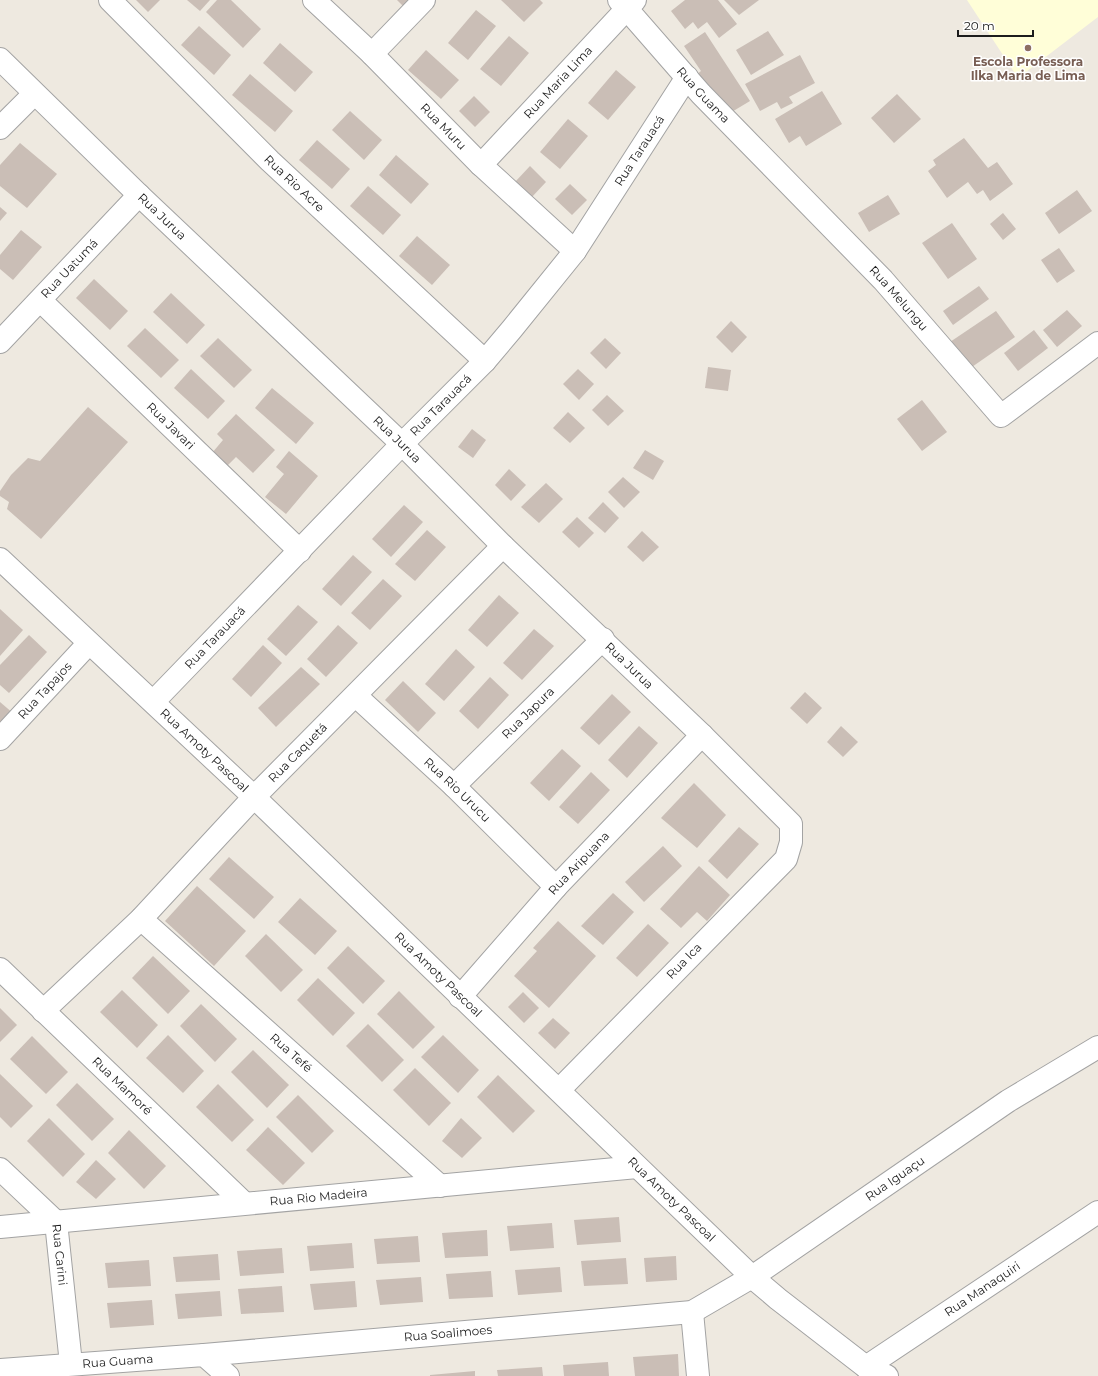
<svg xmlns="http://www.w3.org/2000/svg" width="1098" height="1376" viewBox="0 0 1098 1376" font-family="Montserrat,sans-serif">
<rect width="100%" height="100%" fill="#eee9e0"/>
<!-- education -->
<polygon fill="#fffed8" points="967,0 1098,0 1098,17 1018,78"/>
<!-- building -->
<g fill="#cabeb6">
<polygon points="136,0 160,0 148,12"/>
<polygon points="187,0 210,0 200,11"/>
<polygon points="217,0 231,0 261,29 243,48 206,12"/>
<polygon points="397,0 412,0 404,7"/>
<polygon points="501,0 540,0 543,3 524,22"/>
<polygon points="685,0 718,0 737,24 719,38 707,22 698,29 693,22 685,29 671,11"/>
<polygon points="724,0 759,0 739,15"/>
<polygon points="476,10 496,26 468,60 448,43"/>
<polygon points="199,26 231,55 214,75 181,45"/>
<polygon points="768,31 784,55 751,75 736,50"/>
<polygon points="705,32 750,101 730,113 696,75 701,71 684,46"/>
<polygon points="509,36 529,53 501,86 480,69"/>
<polygon points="280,43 313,72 295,92 263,63"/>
<polygon points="426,50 459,80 441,99 408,70"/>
<polygon points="800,55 815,83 789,97 793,103 781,109 777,102 760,111 745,84"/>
<polygon points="616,70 636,87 608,120 588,103"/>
<polygon points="250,74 293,111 275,132 232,95"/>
<polygon points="822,91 842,124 806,146 800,136 789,143 775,119"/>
<polygon points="897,94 921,119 894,143 871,118"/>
<polygon points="474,96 490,112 475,127 459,111"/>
<polygon points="350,111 382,140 364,160 332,130"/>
<polygon points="568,119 588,136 560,169 540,152"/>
<polygon points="964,138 988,168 997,162 1013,184 990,201 983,190 977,194 968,182 947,198 928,171 936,165 933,160"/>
<polygon points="317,140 350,169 332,189 299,160"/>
<polygon points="20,143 57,174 27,208 0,186 0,165"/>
<polygon points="396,155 429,184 411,204 379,175"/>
<polygon points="530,166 546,182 531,198 515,182"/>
<polygon points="570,184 587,200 572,215 555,199"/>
<polygon points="368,186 401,215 383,235 350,206"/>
<polygon points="1077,190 1092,211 1059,234 1045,213"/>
<polygon points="888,195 900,214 869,232 858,213"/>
<polygon points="0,207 7,213 0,221"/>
<polygon points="1003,213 1016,229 1003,240 990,224"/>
<polygon points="952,223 977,259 948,279 922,243"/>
<polygon points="21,230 42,247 13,280 0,269 0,255"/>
<polygon points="417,236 450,265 432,285 399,256"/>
<polygon points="1059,248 1075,271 1057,283 1041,260"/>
<polygon points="94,279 128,311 110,330 76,298"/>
<polygon points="979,286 989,299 953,325 943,311"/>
<polygon points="171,293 205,325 187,344 153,312"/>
<polygon points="1067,310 1082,326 1057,347 1043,330"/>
<polygon points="996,311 1015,337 969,369 950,342"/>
<polygon points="731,321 747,337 732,353 716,337"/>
<polygon points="145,328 179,360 161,378 127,346"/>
<polygon points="1034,330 1048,348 1018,371 1004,353"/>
<polygon points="218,338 252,370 234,388 200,356"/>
<polygon points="605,338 621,353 606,369 590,353"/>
<polygon points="708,367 731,370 728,391 705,388"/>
<polygon points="191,369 225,401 208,419 174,388"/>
<polygon points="578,369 594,384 579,400 563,384"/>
<polygon points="272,388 314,423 296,444 255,408"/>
<polygon points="607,395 624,411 608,426 592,410"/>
<polygon points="922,400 947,432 922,451 897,419"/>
<polygon points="88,407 128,442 41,539 7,509 9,502 0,496 0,491 11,475 28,458 40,461"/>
<polygon points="568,412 585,428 570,443 553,428"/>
<polygon points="236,414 275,450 253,473 236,457 226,467 212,453 223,440 217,434"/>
<polygon points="472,429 486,440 473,458 458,447"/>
<polygon points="645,450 664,461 653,480 633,468"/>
<polygon points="289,451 318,476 286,514 265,497 284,474 276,467"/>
<polygon points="509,469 526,485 511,501 495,485"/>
<polygon points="623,477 640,492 624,508 608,492"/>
<polygon points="546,483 563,499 539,523 521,507"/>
<polygon points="603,502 619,518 605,533 588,518"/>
<polygon points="404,505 423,522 391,557 372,539"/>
<polygon points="577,517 594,533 579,548 562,532"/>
<polygon points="427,530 446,547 415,581 395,564"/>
<polygon points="642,531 659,547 643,562 627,547"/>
<polygon points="353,555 372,572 341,606 322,589"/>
<polygon points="383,579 402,596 370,630 351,613"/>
<polygon points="499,595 519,613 487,647 468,630"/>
<polygon points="298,605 318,622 286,656 267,639"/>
<polygon points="0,609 23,630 0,656"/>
<polygon points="338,625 358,643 326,677 307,659"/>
<polygon points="534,629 554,646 522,680 503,663"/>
<polygon points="29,635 47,652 9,693 0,685 0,665"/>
<polygon points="263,645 282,663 251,697 232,679"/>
<polygon points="456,649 475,667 444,701 425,684"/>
<polygon points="301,667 320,684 276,727 258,708"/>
<polygon points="490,677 509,695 478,729 459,711"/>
<polygon points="403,681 436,713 418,732 385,700"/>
<polygon points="805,692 822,708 807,724 790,708"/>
<polygon points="612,694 631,712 599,745 580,728"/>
<polygon points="0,702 14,714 0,730"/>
<polygon points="639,726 658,743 627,778 608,760"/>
<polygon points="841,726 858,742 843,757 827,742"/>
<polygon points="562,749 581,766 549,801 530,783"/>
<polygon points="591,772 610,790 578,824 559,807"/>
<polygon points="694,783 726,815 697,848 661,818"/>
<polygon points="739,827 759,844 727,879 708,861"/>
<polygon points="663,846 682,866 644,902 625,882"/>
<polygon points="229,857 274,897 254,919 209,879"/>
<polygon points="699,866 730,895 707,921 697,912 681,928 660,909"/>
<polygon points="197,886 246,931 214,966 165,921"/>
<polygon points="613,893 634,912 603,945 581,926"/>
<polygon points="300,898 337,931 315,955 278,922"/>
<polygon points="558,921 596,956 549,1008 514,976 537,951 533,948"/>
<polygon points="648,924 669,943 637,977 616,958"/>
<polygon points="266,934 303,970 281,992 245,956"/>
<polygon points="348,946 385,981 363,1004 327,968"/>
<polygon points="153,956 190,991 168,1014 132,978"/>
<polygon points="318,978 355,1013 333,1036 297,1000"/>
<polygon points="122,990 158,1025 137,1048 100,1012"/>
<polygon points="399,991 435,1027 413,1049 377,1014"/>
<polygon points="523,992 539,1008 524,1023 508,1007"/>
<polygon points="201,1004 237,1039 215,1062 180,1026"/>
<polygon points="0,1008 17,1025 0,1042"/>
<polygon points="553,1018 570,1033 555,1049 538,1033"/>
<polygon points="368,1024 404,1060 382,1082 346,1046"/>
<polygon points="168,1035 204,1071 183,1093 146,1058"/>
<polygon points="443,1035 479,1070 458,1093 421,1057"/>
<polygon points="32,1036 68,1072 46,1094 10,1059"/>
<polygon points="253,1050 289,1085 267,1108 231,1072"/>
<polygon points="415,1068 451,1103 429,1126 393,1090"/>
<polygon points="0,1074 33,1106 11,1128 0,1117"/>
<polygon points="498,1075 535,1111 513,1133 477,1097"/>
<polygon points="77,1083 114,1119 92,1141 56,1105"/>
<polygon points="218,1084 254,1120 232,1142 196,1107"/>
<polygon points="298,1095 334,1131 312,1153 276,1117"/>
<polygon points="49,1118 85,1154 63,1177 27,1141"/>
<polygon points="461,1118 482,1138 462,1158 442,1141"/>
<polygon points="268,1127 305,1163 283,1185 246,1150"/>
<polygon points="129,1130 166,1166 144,1189 108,1153"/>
<polygon points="96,1160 116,1179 96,1199 76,1182"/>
<polygon points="619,1217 621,1242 577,1245 574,1220"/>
<polygon points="552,1223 554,1248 510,1251 507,1226"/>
<polygon points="487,1230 488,1256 445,1258 442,1233"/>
<polygon points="418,1236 420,1262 377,1264 374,1239"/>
<polygon points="352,1243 354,1268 310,1271 307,1246"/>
<polygon points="282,1248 284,1273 240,1276 237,1251"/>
<polygon points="218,1254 220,1280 176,1282 173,1257"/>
<polygon points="676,1256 677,1280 646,1282 644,1258"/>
<polygon points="626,1258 628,1284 584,1286 581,1261"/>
<polygon points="149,1260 151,1286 108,1288 105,1263"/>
<polygon points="560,1267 562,1292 518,1295 515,1270"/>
<polygon points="491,1271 493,1297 449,1299 446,1274"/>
<polygon points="421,1277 423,1302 380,1305 376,1280"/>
<polygon points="355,1281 357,1307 314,1310 310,1284"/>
<polygon points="282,1286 284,1312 241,1314 238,1289"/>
<polygon points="220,1291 222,1316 178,1319 175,1294"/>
<polygon points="152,1300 154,1325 110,1328 107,1303"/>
<polygon points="678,1354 679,1376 635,1376 633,1357"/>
<polygon points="608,1362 609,1376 564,1376 563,1365"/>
<polygon points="542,1367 543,1376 498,1376 497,1370"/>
<polygon points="475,1371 475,1376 430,1376 430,1375"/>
</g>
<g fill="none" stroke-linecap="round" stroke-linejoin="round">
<defs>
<g id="minor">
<path id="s1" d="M110 0 270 161 485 361"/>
<path id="s2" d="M314 0 372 54 481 165 575 251"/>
<path id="s3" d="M619 0 701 94 883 280 1001 416 1098 343"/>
<polyline points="372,54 424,0"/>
<path id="s4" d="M0 59 139 195 402 444 503 546 702 735 791 824V842L786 859 559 1090"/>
<polyline points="0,128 34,94"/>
<path id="s5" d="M481 165 635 0"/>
<path id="s6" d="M41 301 300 551"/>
<path id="s7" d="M0 342 139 195"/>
<path id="s8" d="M0 559 254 797 752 1277 778 1299 866 1367 887 1376"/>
<path id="s9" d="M356 696 454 786 556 887"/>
<path id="s10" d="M154 701 402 444 485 361 512 329 575 251 687 77"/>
<path id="s11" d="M0 739 89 643"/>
<path id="s12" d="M454 786 603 639"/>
<path id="s13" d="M141 919 440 1186"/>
<path id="s14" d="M0 969 244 1203"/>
<path id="s15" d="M460 997 556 887 702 735"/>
<path id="s16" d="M43 1011 141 919 254 797 503 546"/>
<path id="s17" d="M0 1169 56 1222 71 1364"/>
<path id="s18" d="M0 1227 637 1167"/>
<polyline points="692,1312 698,1376"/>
<path id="s19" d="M204 1355 692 1312 752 1277 1008 1101 1098 1047"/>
<path id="s20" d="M866 1367 1098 1212"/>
<path id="s21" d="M0 1370 204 1355 228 1376"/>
</g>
</defs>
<!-- minor casing -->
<use href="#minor" stroke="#a3a3a3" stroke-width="24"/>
<!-- minor -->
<use href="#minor" stroke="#fff" stroke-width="22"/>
</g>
<!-- markers -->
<circle fill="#8d6e63" stroke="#fff" stroke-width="1.5" cx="1028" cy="48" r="4"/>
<g text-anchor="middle" stroke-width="3" stroke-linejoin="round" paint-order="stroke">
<!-- education labels -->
<g font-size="12" font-weight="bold" fill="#785e54" stroke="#fff">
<text x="1028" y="66">Escola Professora<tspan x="1028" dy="14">Ilka Maria de Lima</tspan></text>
</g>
<!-- street labels -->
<g font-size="12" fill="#1c1c1c" stroke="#fff">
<text dy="4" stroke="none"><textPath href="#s5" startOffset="113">Rua Maria Lima</textPath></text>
<text dy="4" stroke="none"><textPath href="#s3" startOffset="127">Rua Guama</textPath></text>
<text dy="4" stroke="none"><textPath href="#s2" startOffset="181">Rua Muru</textPath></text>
<text dy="4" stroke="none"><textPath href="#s10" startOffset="736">Rua Tarauacá</textPath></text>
<text dy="4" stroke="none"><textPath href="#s1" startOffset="260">Rua Rio Acre</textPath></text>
<text dy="4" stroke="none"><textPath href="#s4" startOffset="226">Rua Jurua</textPath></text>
<text dy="4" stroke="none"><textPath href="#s7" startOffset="101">Rua Uatumá</textPath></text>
<text dy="4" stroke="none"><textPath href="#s3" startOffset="409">Rua Melungu</textPath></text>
<text dy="4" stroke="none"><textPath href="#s10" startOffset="412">Rua Tarauacá</textPath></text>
<text dy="4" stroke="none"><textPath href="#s6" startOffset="180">Rua Javari</textPath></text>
<text dy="4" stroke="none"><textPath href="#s4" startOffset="550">Rua Jurua</textPath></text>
<text dy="4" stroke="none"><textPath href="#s10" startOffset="88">Rua Tarauacá</textPath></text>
<text dy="4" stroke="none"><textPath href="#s4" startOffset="874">Rua Jurua</textPath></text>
<text dy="4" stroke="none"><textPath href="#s11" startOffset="66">Rua Tapajos</textPath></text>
<text dy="4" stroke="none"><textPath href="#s12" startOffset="104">Rua Japura</textPath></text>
<text dy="4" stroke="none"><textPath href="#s8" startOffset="280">Rua Amoty Pascoal</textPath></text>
<text dy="4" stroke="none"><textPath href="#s16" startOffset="363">Rua Caquetá</textPath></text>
<text dy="4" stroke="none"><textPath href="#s9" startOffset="138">Rua Rio Urucu</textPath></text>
<text dy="4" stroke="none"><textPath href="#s15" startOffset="179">Rua Aripuana</textPath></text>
<text transform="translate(684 961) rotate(-46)" y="4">Rua Ica</text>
<text dy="4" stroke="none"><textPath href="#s8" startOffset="604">Rua Amoty Pascoal</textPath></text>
<text dy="4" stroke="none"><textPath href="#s13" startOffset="201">Rua Tefé</textPath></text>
<text dy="4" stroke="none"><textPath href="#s14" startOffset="169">Rua Mamoré</textPath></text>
<text dy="4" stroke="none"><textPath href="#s19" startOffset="733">Rua Iguaçu</textPath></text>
<text dy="4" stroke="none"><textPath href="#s18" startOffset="320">Rua Rio Madeira</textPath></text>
<text dy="4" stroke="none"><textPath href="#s8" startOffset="928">Rua Amoty Pascoal</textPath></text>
<text dy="4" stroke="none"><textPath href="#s17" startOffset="110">Rua Carini</textPath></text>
<text dy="4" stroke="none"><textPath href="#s20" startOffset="140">Rua Manaquiri</textPath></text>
<text dy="4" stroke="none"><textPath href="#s19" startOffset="245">Rua Soalimoes</textPath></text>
<text dy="4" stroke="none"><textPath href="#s21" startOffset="118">Rua Guama</textPath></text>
</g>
</g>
<!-- scale -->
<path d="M958 30v6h75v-6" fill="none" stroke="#1c1c1c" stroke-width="2"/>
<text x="964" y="30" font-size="12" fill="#1c1c1c" stroke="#ffffff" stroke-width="3" paint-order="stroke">20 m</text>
</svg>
